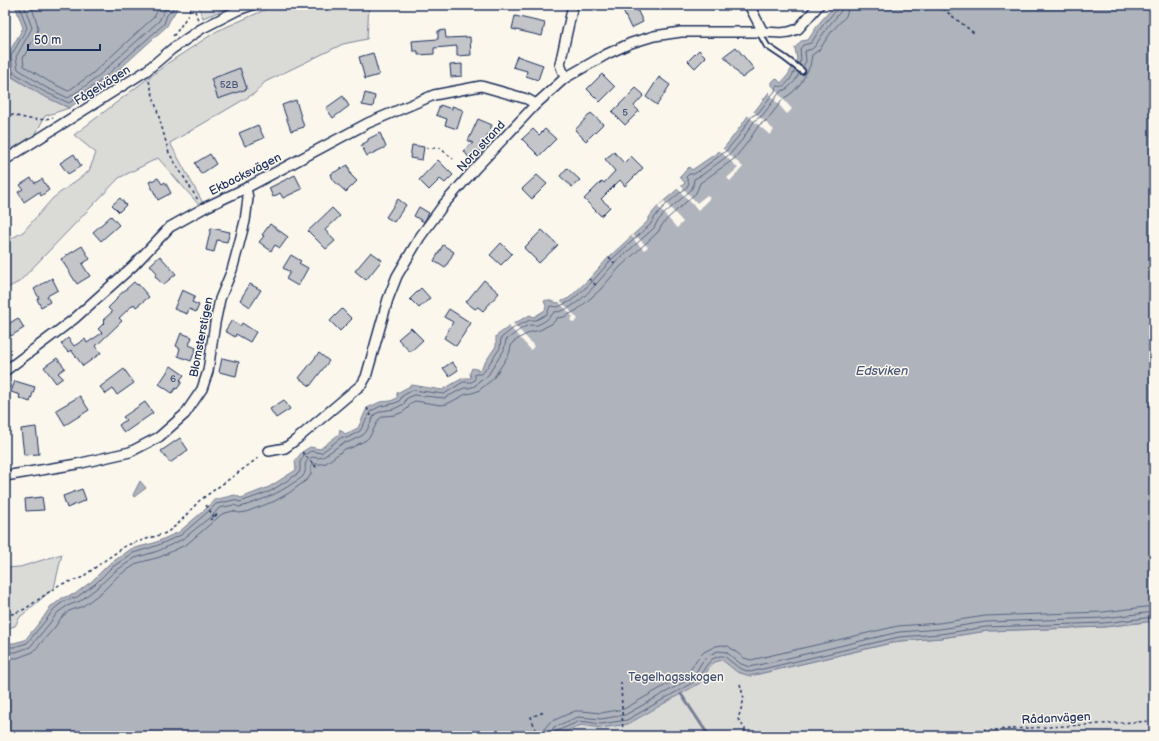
<svg xmlns="http://www.w3.org/2000/svg" width="1159" height="741" viewBox="0 0 1159 741" font-family="'Balsamiq Sans',sans-serif">
<rect width="100%" height="100%" fill="#fbf7ec"/>
<filter id="ink" filterUnits="userSpaceOnUse"><feTurbulence type="fractalNoise" baseFrequency=".025" numOctaves="2"/><feDisplacementMap in="SourceGraphic" scale="8" xChannelSelector="R" yChannelSelector="G"/><feConvolveMatrix kernelMatrix="1 2 1 2 8 2 1 2 1" color-interpolation-filters="sRGB"/></filter>
<g filter="url(#ink)">
<!-- green -->
<g fill="#dadad7" stroke="#7a849a">
<polygon points="198,5 235,5 203,18"/>
<polygon points="276,5 369,5 367,39 343,44 265,82 255,93 170,143 203,203 199,205 158,158 119,178 19,282 5,289 5,242 23,232 53,198 89,171 96,153 74,135 168,63 217,31"/>
<polygon points="5,73 42,95 69,108 45,116 33,139 5,153"/>
<polygon points="62,554 54,588 20,617 15,626 5,629 5,568 20,567"/>
<polygon points="740,584 750,676 900,641 941,638 987,631 1104,627 1154,621 1154,736 396,736"/>
</g>
<!-- water -->
<g fill="#afb3bb" stroke="#747e96">
<path d="M15 5H178C176 13 170 18 167 26L101 86 69 108 41 95 10 75 7 56 23 28Z"/>
<path d="M835 5H1154V621L1104 627 987 631 941 638 900 641 750 676 737 672 722 660 715 662 709 668 700 683 628 724 601 728 581 725 555 736H5V643H14L25 640 43 618 51 606 55 604 62 598 75 594 92 581 108 565 131 549 154 543 179 532 208 507 214 500 235 495 241 498 269 487 296 470 295 461 302 452 310 447 320 449 339 434 340 429 345 434 358 428 367 408 380 402 391 401 397 398V393L412 385 442 390 463 378H471L470 373 472 368 480 370 496 346V336L513 324 530 315 534 317 545 310 546 306 544 301 547 300 558 303 569 298 589 279 609 257 647 222C652 208 674 193 685 183L680 177 689 167 692 170 724 148 735 134 750 113 755 111 772 88V82L776 78 781 83 788 75 797 59 795 48 801 41 808 40 820 22Z"/>
<polygon points="140,481 146,488 134,497 133,495"/>
</g>
<!-- pier -->
<g fill="#fbf7ec">
<polygon points="770,85 771,85 792,109 787,114 771,96 768,90 770,88"/>
<polygon points="752,110 774,130 770,135 746,114 748,111"/>
<polygon points="721,147 743,167 730,181 727,178 738,168 719,150"/>
<polygon points="680,185 697,203 707,195 710,198 698,210 677,188"/>
<polygon points="664,201 683,222 677,228 658,207"/>
<polygon points="633,235 636,238 637,237 648,247 644,250 634,240 635,239 631,236"/>
<polygon points="560,300 578,319 574,323 570,320 573,317 559,302"/>
<polygon points="513,323 534,346 531,350 509,326"/>
</g>
<g fill="none" stroke-linecap="round" stroke-linejoin="round">
<!-- shore -->
<g stroke="#566483" stroke-width="1">
<polyline points="19,5 27,28 11,56 13,72 43,91 69,103 98,83 164,24 167,15 172,10 174,5"/>
<polyline points="24,5 32,28 16,57 18,69 45,87 68,98 95,79 159,21 163,13 168,5"/>
<polyline points="31,5 37,23 38,29 36,35 23,58 24,66 48,81 68,91 92,74 154,17 158,10 162,5"/>
<polyline points="799,64 801,59 800,49 803,45 811,43 823,25 837,9 838,5"/>
<polyline points="803,67 806,61 805,51 812,49 815,46 827,28 841,11 843,5"/>
<path d="M5 647H14L27 643 46 620 54 609 64 601 77 597 95 584 111 568 133 553 156 546 181 535 210 510 216 504 234 500 240 502 243 501 271 491 299 473 300 470V462L304 455 311 451 321 453 342 437 347 438 360 431 371 411 381 406 392 404 398 402 400 400 402 396 413 390 444 394 463 382H472L475 379V374H481L483 373 500 348 501 338 515 327 530 320H536L547 314 550 306 558 307 571 301 592 282 611 260 650 225C658 209 674 198 687 187L689 183 686 177 689 174H694L699 171 726 151 738 137 752 116 758 113 775 91 776 86C778 86 781 87 783 86 788 84 793 75 795 70"/>
<path d="M5 652H16L30 647 50 623 57 613 67 606 80 601 98 587 114 572 135 558 158 551 183 539 214 514 219 508 234 505 239 507 244 506C261 500 278 494 293 483 296 481 301 479 303 476 309 468 300 464 312 457L318 458 323 457 343 443 349 442 363 435 366 432 375 414 382 411 394 409 404 404 406 399 413 395 445 398 464 388H469L475 386 480 380 485 378 488 375 504 350 506 340C512 336 523 326 530 325 532 325 535 326 537 325 543 323 550 318 554 312 577 312 600 278 615 263 628 251 641 240 654 228L657 222 664 214 691 190 693 186 694 179 702 175 730 154 742 140 755 120 762 116 780 92 788 88 795 81 799 73"/>
<polyline points="5,658 17,658 33,652 55,627 61,618 69,611 83,606 102,592 118,576 138,563 160,557 187,544 222,514 233,511 239,513 246,512 275,501 289,493 308,479 311,474 311,466 312,464 321,464 326,463 345,449 351,448 366,440 370,436 379,419 384,416 395,415 403,412 407,409 411,403 415,401 441,405 447,404 466,394 472,393 478,391 493,379 509,354 512,343 521,337 531,332 540,330 553,323 557,318 564,317 577,310 600,290 619,268 658,232 662,225 668,218 696,193 700,183 734,159 747,143 759,125 767,120 784,98 789,95 793,92 801,83 810,66 812,55 819,50 832,31 846,16 848,10 849,5"/>
<polyline points="544,736 545,728 550,722 575,711 582,711 601,713 624,709 689,672 697,659 704,652 716,646 722,645 728,646 744,658 751,660 898,626 939,623 985,616 1103,612 1154,606"/>
<polyline points="550,736 551,731 554,727 578,717 601,719 625,715 693,677 702,662 709,655 718,651 726,652 741,664 750,667 899,632 940,629 986,622 1104,618 1154,612"/>
<polyline points="555,736 555,733 557,731 580,721 601,724 627,720 697,680 706,666 712,659 720,656 724,656 739,668 750,672 899,637 940,634 986,627 1104,623 1154,617"/>
</g>
<!-- stream -->
<g stroke="#747e96" stroke-width="3">
<polyline points="5,79 13,73"/>
<polyline points="681,694 709,736"/>
</g>
</g>
<!-- building -->
<g fill="#c3c5c9" stroke="#1b2f5e">
<polygon points="620,5 635,5 643,22 631,28"/>
<polygon points="515,16 545,23 542,36 512,29"/>
<polygon points="445,30 446,38 470,37 471,55 457,56 457,46 434,48 434,54 418,55 418,51 413,51 412,41 438,39 438,31"/>
<polygon points="736,47 754,69 742,78 724,56"/>
<polygon points="699,50 706,57 695,68 688,61"/>
<polygon points="373,53 379,75 365,79 359,57"/>
<polygon points="517,56 543,65 538,80 526,76 527,71 513,67"/>
<polygon points="462,64 462,76 451,77 450,65"/>
<polygon points="240,68 247,89 218,99 211,79"/>
<polygon points="602,74 615,87 600,102 587,89"/>
<polygon points="659,77 670,85 657,105 646,97"/>
<polygon points="636,88 644,95 634,106 639,111 625,125 612,112"/>
<polygon points="365,93 375,96 373,107 362,105"/>
<polygon points="343,96 349,106 333,118 326,108"/>
<polygon points="296,100 304,127 291,131 282,105"/>
<polygon points="440,105 452,109 452,106 463,110 457,129 445,125 447,119 436,115"/>
<polygon points="591,113 603,124 586,141 575,130"/>
<polygon points="478,119 492,125 481,150 470,159 464,151 473,143 468,141"/>
<polygon points="258,125 264,138 245,146 239,133"/>
<polygon points="533,129 539,135 545,129 556,139 539,156 522,139"/>
<polygon points="380,133 386,147 367,156 361,145 368,141 368,139"/>
<polygon points="412,145 424,147 422,160 410,158"/>
<polygon points="614,152 624,163 631,156 643,168 625,186 620,180 601,199 610,207 601,216 584,199 602,181 604,183 615,171 605,159"/>
<polygon points="74,154 81,166 68,174 60,163"/>
<polygon points="210,154 216,164 201,174 195,163"/>
<polygon points="438,160 453,175 445,183 440,179 429,190 419,180"/>
<polygon points="348,165 351,175 357,181 346,192 333,180 331,174"/>
<polygon points="567,168 580,180 572,187 560,176"/>
<polygon points="295,175 302,189 283,198 280,193 273,197 269,188"/>
<polygon points="537,175 547,184 532,199 522,189"/>
<polygon points="31,178 35,183 42,179 49,190 41,196 39,192 24,202 18,192 23,189 20,185"/>
<polygon points="158,178 162,184 165,182 171,193 158,200 149,182"/>
<polygon points="120,198 126,205 119,212 112,205"/>
<polygon points="398,199 406,205 394,222 386,217"/>
<polygon points="419,207 429,213 424,222 414,216"/>
<polygon points="332,208 340,216 325,230 335,241 326,249 308,231"/>
<polygon points="111,216 119,225 101,241 93,232"/>
<polygon points="270,224 288,237 280,248 275,245 271,251 259,242 264,236 262,235"/>
<polygon points="211,228 230,232 227,242 217,240 214,252 206,250"/>
<polygon points="542,230 558,245 539,263 524,248"/>
<polygon points="501,243 512,254 501,265 490,255"/>
<polygon points="443,245 454,252 445,268 434,261"/>
<polygon points="82,246 90,259 82,264 90,276 77,284 61,259"/>
<polygon points="371,252 382,260 366,280 355,271"/>
<polygon points="291,255 301,261 299,263 308,268 298,286 286,279 290,272 283,268"/>
<polygon points="160,256 176,274 163,285 155,276 157,273 150,265"/>
<polygon points="52,278 58,290 47,296 50,302 41,307 37,299 39,298 34,289"/>
<polygon points="484,280 499,293 483,311 478,307 475,309 466,302"/>
<polygon points="134,282 137,285 138,284 149,297 136,307 134,304 119,318 122,321 96,346 101,353 83,366 71,350 68,352 61,344 68,338 74,346 85,339 87,343 102,333 98,329 105,322 103,320 112,312 108,308 117,299 116,298"/>
<polygon points="250,284 261,290 250,307 240,300"/>
<polygon points="421,288 430,298 419,308 410,299"/>
<polygon points="182,290 195,296 192,302 199,305 196,312 189,309 187,314 174,309"/>
<polygon points="342,309 352,319 340,331 330,321"/>
<polygon points="449,309 471,323 456,346 444,338 453,322 444,317"/>
<polygon points="18,318 24,328 11,336 5,326"/>
<polygon points="232,320 240,326 242,323 256,332 250,342 236,334 235,337 225,331"/>
<polygon points="411,328 423,340 410,352 398,339"/>
<polygon points="181,333 192,337 189,345 196,348 191,361 178,356 180,348 176,346"/>
<polygon points="319,353 329,361 310,386 299,378"/>
<polygon points="57,358 65,368 58,373 63,378 56,383 44,367"/>
<polygon points="222,358 239,362 236,376 219,372"/>
<polygon points="452,362 458,370 449,376 443,368"/>
<polygon points="171,366 184,375 180,380 182,382 177,389 176,388 172,393 159,384"/>
<polygon points="124,369 134,383 117,395 113,389 106,394 100,387"/>
<polygon points="15,381 35,387 30,402 19,398 20,395 11,392"/>
<polygon points="80,396 89,410 65,425 56,410"/>
<polygon points="284,400 290,409 276,418 270,409"/>
<polygon points="145,402 153,413 124,433 119,425 126,420 123,417"/>
<polygon points="36,427 39,454 24,455 21,429"/>
<polygon points="180,438 188,450 170,463 161,451"/>
<polygon points="82,489 86,500 67,508 63,496"/>
<polygon points="42,497 44,510 26,511 25,499"/>
</g>
<g fill="none" stroke-linecap="round" stroke-linejoin="round">
<defs>
<polyline id="lane" points="759,32 767,46 785,58 802,71"/>
<g id="street">
<polyline points="749,5 763,32"/>
<polyline points="565,78 560,64 573,5"/>
<polyline points="5,160 146,71 172,49 201,29 238,10 252,5"/>
<polyline points="5,371 74,319 133,266 170,227 204,208 246,188 368,123 434,95 481,86 527,99 536,104"/>
<polyline points="269,451 285,448 297,439 362,384 366,377 388,299 397,276 420,237 444,204 474,170 536,104 565,78 607,54 631,43 654,36 681,32 763,32 781,33 789,32 798,29 819,5"/>
<polyline points="5,476 77,464 130,452 159,437 185,414 202,389 208,371 215,323 220,299 232,270 238,248 245,221 248,198 246,188"/>
</g>
</defs>
<!-- lane casing -->
<use href="#lane" stroke="#1b2f5e" stroke-width="8"/>
<!-- street casing -->
<use href="#street" stroke="#1b2f5e" stroke-width="12"/>
<!-- path -->
<g stroke="#1b2f5e" stroke-width="1.5" stroke-dasharray="3 3" stroke-linecap="butt">
<polyline points="193,5 198,20"/>
<polyline points="938,5 974,33"/>
<polyline points="173,36 176,33 188,15 191,5"/>
<polyline points="149,81 169,153 198,200"/>
<path d="M5 113C21 117 37 123 53 117"/>
<polyline points="426,148 440,148 453,159"/>
<polyline points="609,257 616,265"/>
<polyline points="589,279 597,286"/>
<polyline points="367,408 373,419"/>
<polyline points="302,452 317,468"/>
<polyline points="206,505 214,517"/>
<polyline points="210,520 219,513"/>
<polyline points="5,613 12,614 25,609 59,585 81,578 104,561 127,545 166,533 178,524 199,501 261,456"/>
<polyline points="621,682 623,736"/>
<polyline points="740,684 744,699 738,719 745,729 745,736"/>
<polyline points="538,736 531,717 544,712"/>
<polyline points="672,736 683,732 699,736"/>
<polyline points="863,736 922,734 1154,721"/>
</g>
<!-- lane -->
<use href="#lane" stroke="#fbf7ec" stroke-width="4.5"/>
<!-- street -->
<use href="#street" stroke="#fbf7ec" stroke-width="9"/>
</g>
</g>
<g text-anchor="middle" stroke-width="3" stroke-linejoin="round" paint-order="stroke">
<!-- number labels -->
<g font-size="10" fill="#455479">
<text x="229" y="88">52B</text>
<text x="625" y="116">5</text>
<text x="173" y="382">6</text>
</g>
<!-- street labels -->
<g font-size="12" fill="#1b2f5e" stroke="#fbf7ec">
<text transform="translate(102 85) rotate(-32)" y="4">Fågelvägen</text>
<text transform="translate(481 146) rotate(-47)" y="4">Nora strand</text>
<text transform="translate(245 174) rotate(-27)" y="4">Ekbacksvägen</text>
<text transform="translate(201 337) rotate(-79)" y="4">Blomsterstigen</text>
<text transform="translate(1056 718) rotate(-3)" y="4">Rådanvägen</text>
</g>
<!-- park labels -->
<g font-size="12" fill="#415176" stroke="#fbf7ec">
<text x="676" y="681">Tegelhagsskogen</text>
</g>
<!-- water labels -->
<g font-size="13" font-style="italic" fill="#47577a" stroke="#fbf7ec">
<text x="882" y="375">Edsviken</text>
</g>
</g>
<!-- margin -->
<rect width="1159" height="741" fill="none" stroke="#fbf7ec" stroke-width="20"/>
<rect x="10" y="10" width="1139" height="721" fill="none" stroke="#1b2f5e" stroke-width="1.5" filter="url(#ink)"/>
<!-- scale -->
<path d="M28 44v6h72v-6" fill="none" stroke="#1b2f5e" stroke-width="2"/>
<text x="34" y="44" font-size="12" fill="#1b2f5e" stroke="#fbf7ec" stroke-width="3" paint-order="stroke">50 m</text>
</svg>
